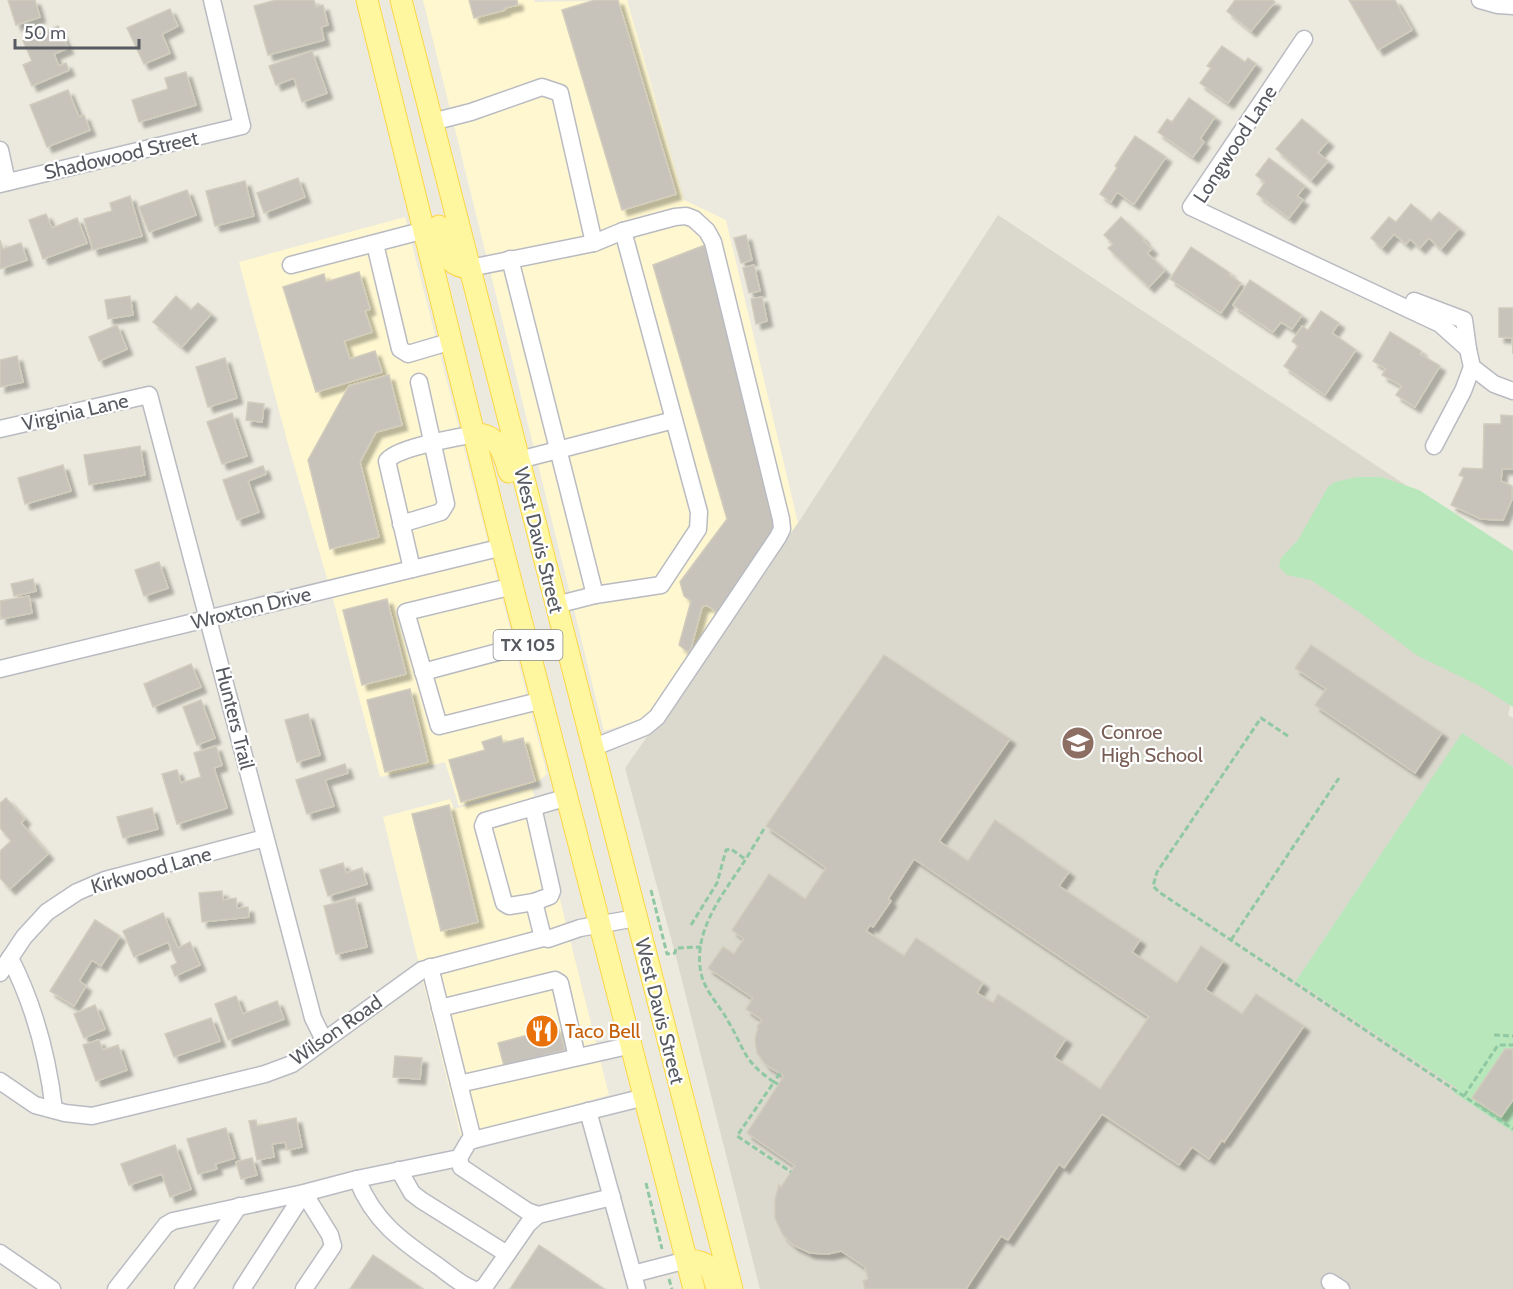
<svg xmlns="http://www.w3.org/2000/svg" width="1513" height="1289" viewBox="0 0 1513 1289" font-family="Cabin,sans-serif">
<defs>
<filter id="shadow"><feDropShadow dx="5.5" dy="5.5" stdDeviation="1.5" flood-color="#0004"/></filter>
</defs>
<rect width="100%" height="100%" fill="#eceade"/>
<!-- commercial -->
<g fill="#fff7d0">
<polygon points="423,0 534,0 535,2 627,0 684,200 726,220 798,523 665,712 604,731"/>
<polygon points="405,217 547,774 539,781 459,806 445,762 380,777 333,599 288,444 239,262"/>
<polygon points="532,788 609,1095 461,1137 383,817 450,799 454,809"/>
</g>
<!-- education -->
<polygon fill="#dbd9cd" points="998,215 1513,556 1513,696 1508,715 1513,718 1513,1289 760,1289 675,953 625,768 800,520"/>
<!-- green -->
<g fill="#b7e7ba">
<polygon points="1357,477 1381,477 1419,490 1513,551 1513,707 1480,686 1418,656 1362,614 1311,580 1287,575 1279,567 1281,558 1298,540 1328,487 1335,482"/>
<polygon points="1462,733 1513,767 1513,1132 1454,1093 1457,1088 1296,981"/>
</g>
<!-- building -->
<g fill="#c7c3bb" stroke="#d1ccbc" stroke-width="1.5" fill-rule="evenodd" filter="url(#shadow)">
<polygon points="8,0 35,0 40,17 16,25"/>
<polygon points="276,0 314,0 316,7 323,5 328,25 321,27 324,40 268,55 254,6"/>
<polygon points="469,0 517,0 518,5 505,8 505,10 474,18"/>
<polygon points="595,0 618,0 676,194 622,210 562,10"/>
<polygon points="1235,0 1273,0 1275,2 1251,31 1227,11"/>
<polygon points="1349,0 1395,0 1412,30 1378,50"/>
<polygon points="170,9 178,26 162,34 170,53 144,64 127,28"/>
<polygon points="58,26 68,48 54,54 59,66 66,63 69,70 32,86 23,65 32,61 23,41"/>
<polygon points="1222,46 1245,62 1248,58 1256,64 1228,103 1200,83 1211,68 1207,66"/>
<polygon points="312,51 327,93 302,102 294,78 276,85 269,66"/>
<polygon points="186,72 196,105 139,122 132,100 168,89 165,78"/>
<polygon points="68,90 79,117 84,115 90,130 47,147 30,105"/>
<polygon points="1189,98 1215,117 1200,139 1204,142 1193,157 1158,132 1167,119 1172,122"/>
<polygon points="1302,119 1328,141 1318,153 1328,161 1311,180 1276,149"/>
<polygon points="1135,136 1166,157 1134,204 1117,192 1111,202 1100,194 1117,168 1115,166"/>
<polygon points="1269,158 1305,186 1297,196 1303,200 1289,218 1257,194 1265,182 1256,175"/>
<polygon points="298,178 305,197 264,213 257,193"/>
<polygon points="245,181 254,216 215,226 206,191"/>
<polygon points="187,190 196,215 149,232 139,207"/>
<polygon points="130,196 142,236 93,250 84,219 112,211 110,203"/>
<polygon points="1411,204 1431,221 1439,212 1459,228 1441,249 1429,238 1420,248 1410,239 1406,244 1394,234 1382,248 1371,238 1389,217 1396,222"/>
<polygon points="46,214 52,228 77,218 87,243 43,259 29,220"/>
<polygon points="1121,217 1144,239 1143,240 1152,249 1147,253 1165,270 1149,287 1108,248 1113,244 1104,235"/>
<polygon points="746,235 752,260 741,263 734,238"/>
<polygon points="0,240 3,249 21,243 27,260 0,269"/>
<polygon points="705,245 777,528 723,617 707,605 702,607 691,648 688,652 679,645 691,601 684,596 680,582 727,519 653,265"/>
<polygon points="1191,247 1230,273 1229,275 1241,283 1221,313 1170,279"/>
<polygon points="754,265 760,291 749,293 743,268"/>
<polygon points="359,272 370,309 365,311 372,332 344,341 350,359 375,351 382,372 316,392 283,287 324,274 326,282"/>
<polygon points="1250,280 1302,315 1292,329 1281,322 1273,332 1233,305"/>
<polygon points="130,296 133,315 108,319 105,300"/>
<polygon points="176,296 191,310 198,303 211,314 182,347 153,322"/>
<polygon points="762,297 767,321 756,324 751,299"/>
<polygon points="1499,308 1513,308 1513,354 1512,338 1499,337"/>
<polygon points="1321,311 1339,323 1332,333 1356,350 1325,395 1284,366 1298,346 1292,341 1302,326 1308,330"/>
<polygon points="117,325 127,349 99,361 89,337"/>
<polygon points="1390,332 1421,351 1420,354 1440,366 1415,407 1396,395 1402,386 1382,375 1386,369 1373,361"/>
<polygon points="17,356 23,382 0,387 0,360"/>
<polygon points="225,358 237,398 208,407 196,367"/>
<polygon points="389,375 402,425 376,432 360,462 379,537 330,549 308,460 349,386"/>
<polygon points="248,402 264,404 262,422 246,420"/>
<polygon points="232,413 247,456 222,464 207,422"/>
<polygon points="1501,415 1513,416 1513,469 1502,469 1501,481 1512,486 1512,499 1503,520 1481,519 1451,505 1464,477 1459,475 1463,468 1483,469 1484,424 1501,424"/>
<polygon points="140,446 145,475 89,485 84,455"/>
<polygon points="63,465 71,491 25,504 18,478"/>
<polygon points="263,466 266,474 248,481 259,512 237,520 223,480"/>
<polygon points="159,562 168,588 144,596 135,570"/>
<polygon points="33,579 36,591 14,596 11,584"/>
<polygon points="29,596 32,613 1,619 0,601"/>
<polygon points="387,599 406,674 362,685 343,610"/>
<polygon points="1311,645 1442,733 1415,773 1315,705 1326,689 1295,668"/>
<path d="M884 655 1010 739 939 841 968 861 995 820 1069 872 1059 886 1140 940 1132 952 1177 983 1201 946 1223 961 1205 989 1242 1014 1256 994 1304 1026 1224 1142 1222 1140 1209 1159 1192 1147 1179 1165 1102 1114 1064 1168 1059 1164 1008 1240 1001 1236 966 1289H865L863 1281 868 1279 865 1267 841 1251 828 1254 810 1253 793 1245 783 1235 775 1218V1199L779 1185 781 1187 795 1166 747 1133 784 1076 766 1065 757 1053 755 1039 758 1028 757 1027 762 1020 746 1009 753 998 708 968 723 947 734 954 744 939 732 930 769 874 805 899 826 868 766 826ZM914 859 1149 1017 1100 1089 1054 1057 1066 1039 998 994 993 1003 977 993 983 983 916 938 904 956 866 931 870 925 873 927 891 901 888 899Z"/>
<polygon points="191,664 201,687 153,707 144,684"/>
<polygon points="410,689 428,762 385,772 367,700"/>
<polygon points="201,700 215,738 197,745 183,707"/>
<polygon points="308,714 320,755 297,762 285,720"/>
<polygon points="501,736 503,743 523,738 535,781 461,802 449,760 485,750 482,742"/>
<polygon points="216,746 222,765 214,768 227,808 177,824 162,774 177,770 181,783 201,777 194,753"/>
<polygon points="345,764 348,773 325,780 334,806 307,814 296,780"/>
<polygon points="6,798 25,819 21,823 48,854 10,889 0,878 0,851 11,841 0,828 0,803"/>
<polygon points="449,805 478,922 441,931 412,814"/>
<polygon points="152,808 158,829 123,838 117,817"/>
<polygon points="343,863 346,873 362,868 367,884 328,896 320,870"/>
<polygon points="222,891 223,900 236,898 237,908 248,907 249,917 202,922 199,893"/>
<polygon points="355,898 367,947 336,954 324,906"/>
<polygon points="163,913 178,948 190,942 200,965 175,976 171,966 177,963 168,942 134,957 123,931"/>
<polygon points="95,920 120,936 101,966 92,960 79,981 86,986 74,1006 50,991"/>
<polygon points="236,996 243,1014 277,1001 284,1019 228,1040 215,1004"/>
<polygon points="95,1005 105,1029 84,1038 74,1014"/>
<polygon points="211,1018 220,1041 174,1057 165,1034"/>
<polygon points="558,1027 565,1050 504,1066 498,1043"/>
<polygon points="99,1040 103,1050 118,1045 127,1070 96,1081 83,1045"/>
<polygon points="1505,1049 1513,1049 1513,1100 1501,1117 1472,1098"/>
<polygon points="395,1056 422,1058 420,1079 393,1077"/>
<polygon points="296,1118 302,1147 287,1150 285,1142 272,1144 274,1157 257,1160 249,1121 256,1120 257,1126"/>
<polygon points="226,1128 235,1158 215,1164 217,1169 198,1174 187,1139"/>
<polygon points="175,1145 191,1189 170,1197 162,1174 129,1185 121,1164"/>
<polygon points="252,1158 257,1175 241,1179 236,1162"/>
<polygon points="539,1245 604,1289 510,1289"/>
<polygon points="373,1255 423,1289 350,1289"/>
</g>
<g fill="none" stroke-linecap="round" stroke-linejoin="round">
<defs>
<g id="minor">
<polyline points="1480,0 1498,5 1513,6"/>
<polyline points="1304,39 1191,207 1440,324 1468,349 1472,367 1494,384 1513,391"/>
<polyline points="432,122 471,112 542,87 560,93 594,243"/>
<polyline points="0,150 7,182"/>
<polyline points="0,184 242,126 212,0"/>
<polyline points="375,244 400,349 408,354 452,341"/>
<polyline points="510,259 595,595"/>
<polyline points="291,265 425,230"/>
<polyline points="470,268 594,243 623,231 675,217 686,216 694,219 707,231 713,242 781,519 782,529 778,537 657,717 645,727 592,748"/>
<polyline points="1414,301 1464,320 1468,349"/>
<polyline points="0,429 149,395 313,1018 324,1040"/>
<polyline points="1434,446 1463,391 1472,367"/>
<polyline points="519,460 674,420"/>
<polyline points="401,524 441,512 446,504 419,382"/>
<path d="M412 569 387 461C397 447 456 438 475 434"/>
<polyline points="513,586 406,612 439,726 543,700"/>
<polyline points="556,605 595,595 661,585 698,529 699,512 623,231"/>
<polyline points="0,669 503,547"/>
<polyline points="423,672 528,644"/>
<polyline points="533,807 552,891 550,896 534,902"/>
<polyline points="543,938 534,902 509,906 504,903 483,826 485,821 568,797"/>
<path d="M10 958C34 1005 48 1058 54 1110"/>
<polyline points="430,967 473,1140"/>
<polyline points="0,973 24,937 47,912 77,892 105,880 265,838"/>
<polyline points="440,1008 555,980 560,983 577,1057"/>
<polyline points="0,1081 35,1105 65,1113 92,1116 265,1074 292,1064 422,970 543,938 548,939 580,928 636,918"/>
<polyline points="459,1084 632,1045"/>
<polyline points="588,1111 637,1289"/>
<polyline points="459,1158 461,1167 527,1211 538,1215 612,1197"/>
<polyline points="399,1170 412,1193 421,1200 507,1254"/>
<polyline points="357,1179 459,1158 469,1141 645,1097"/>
<polyline points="0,1253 52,1289"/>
<polyline points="633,1274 687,1260"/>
<polyline points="1330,1282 1341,1289"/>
<path d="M116 1289 166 1225 173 1221 304 1193 357 1179C374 1222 402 1241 438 1266 449 1274 461 1285 473 1289"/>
<polyline points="183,1289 239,1206"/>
<polyline points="242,1289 304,1193 330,1235 333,1246 304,1289"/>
<polyline points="481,1289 485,1286 528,1224 538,1215"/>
</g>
<g id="major">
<polyline points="367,0 497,527 694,1289"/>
<polyline points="401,0 732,1289"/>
<path d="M439 226C444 247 443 266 470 268"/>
<path d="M475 434C498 434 504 453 509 472"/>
<path d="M687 1260C711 1261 711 1268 717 1289"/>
</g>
</defs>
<!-- minor casing -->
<use href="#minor" stroke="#b9bbc2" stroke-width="19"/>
<!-- major casing -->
<use href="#major" stroke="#fcd647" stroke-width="23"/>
<!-- path -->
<g stroke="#90c8a3" stroke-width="3" stroke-dasharray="6 3" stroke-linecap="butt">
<polyline points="1288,736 1261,718 1157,872 1153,886 1159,892 1513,1129"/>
<path d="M764 829C756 842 748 856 740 868 719 899 693 934 701 973 704 990 720 1006 728 1021 746 1051 742 1060 774 1082L737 1136 791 1172"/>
<polyline points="651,890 667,954 675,953 676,948 701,947"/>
<polyline points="691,925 717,883 726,850 731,849 745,859"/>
<polyline points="1231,940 1339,778"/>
<polyline points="1494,1035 1513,1036"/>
<polyline points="778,1084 774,1082 780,1073"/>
<polyline points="1464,1096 1498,1045 1513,1045"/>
<polyline points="646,1183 662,1249"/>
<polyline points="669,1279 672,1289"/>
</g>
<!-- minor -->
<use href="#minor" stroke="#fff" stroke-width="16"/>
<!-- major -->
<use href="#major" stroke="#fff6a0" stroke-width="21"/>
</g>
<!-- icons -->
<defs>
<symbol id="school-disc" viewBox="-11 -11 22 22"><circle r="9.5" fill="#8d6e63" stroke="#fff"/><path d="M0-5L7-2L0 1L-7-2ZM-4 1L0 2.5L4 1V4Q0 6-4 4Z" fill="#fff"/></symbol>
<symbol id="restaurant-disc" viewBox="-11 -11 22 22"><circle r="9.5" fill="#e8710a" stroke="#fff"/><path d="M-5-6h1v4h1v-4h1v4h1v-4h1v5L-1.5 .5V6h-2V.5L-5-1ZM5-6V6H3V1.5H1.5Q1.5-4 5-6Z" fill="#fff"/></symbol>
</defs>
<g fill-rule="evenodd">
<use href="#school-disc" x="1059" y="724" width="38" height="38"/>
<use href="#restaurant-disc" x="523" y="1012" width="38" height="38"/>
</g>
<g text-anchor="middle" stroke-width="4.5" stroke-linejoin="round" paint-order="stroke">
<!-- shield labels -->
<rect fill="#fff" stroke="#898c90" stroke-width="1.5" x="493.5" y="630" width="69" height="30" rx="4.5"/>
<g font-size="18" font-weight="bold" fill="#575b61">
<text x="528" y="651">TX 105</text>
</g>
<!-- street labels -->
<g font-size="20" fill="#575b61" stroke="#fff">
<text transform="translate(1235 144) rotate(-57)" y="7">Longwood Lane</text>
<text transform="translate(121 155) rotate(-13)" y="7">Shadowood Street</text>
<text transform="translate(75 412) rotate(-13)" y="7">Virginia Lane</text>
<text transform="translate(539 540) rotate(76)" y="7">West Davis Street</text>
<text transform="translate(251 608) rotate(-14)" y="7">Wroxton Drive</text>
<text transform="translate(235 718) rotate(76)" y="7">Hunters Trail</text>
<text transform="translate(151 870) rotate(-16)" y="7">Kirkwood Lane</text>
<text transform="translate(660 1011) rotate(76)" y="7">West Davis Street</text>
<text transform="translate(336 1030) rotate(-35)" y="7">Wilson Road</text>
</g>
<!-- education labels -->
<g font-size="20" fill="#785e54" stroke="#fff" text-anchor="start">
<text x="1101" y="739">Conroe<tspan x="1101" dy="23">High School</tspan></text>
</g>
<!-- food labels -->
<g font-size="20" fill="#c56008" stroke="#fff" text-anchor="start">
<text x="565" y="1038">Taco Bell</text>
</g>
</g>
<!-- scale -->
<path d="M15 39v9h124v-9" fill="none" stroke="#575b61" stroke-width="3"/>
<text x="24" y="39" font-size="18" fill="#575b61" stroke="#ffffff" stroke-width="4.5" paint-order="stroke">50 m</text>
</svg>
